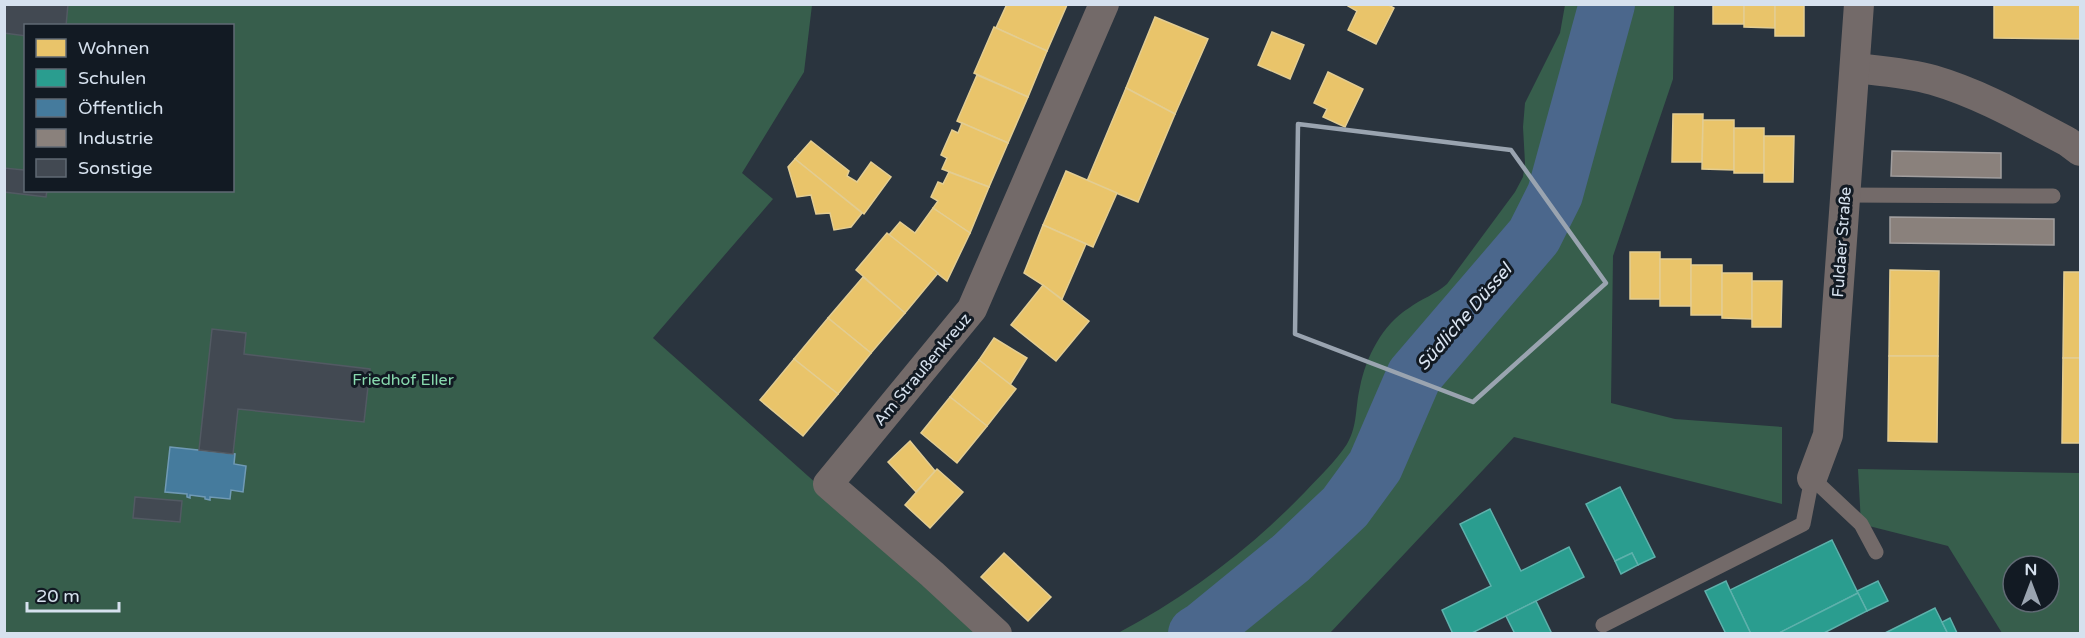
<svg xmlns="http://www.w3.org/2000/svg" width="2085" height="638" viewBox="0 0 2085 638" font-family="'Varela Round',sans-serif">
<rect width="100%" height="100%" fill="#2a343e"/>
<!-- green -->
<g fill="#375e4c" fill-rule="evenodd">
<path d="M4 5H812L804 72 742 173 773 199 653 338 918 574 981 633H5ZM26 26H232V190H26Z"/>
<path d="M1565 5H1674L1673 79 1613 256 1611 403 1675 419 1782 427V504L1514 437 1330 633H1118C1188 596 1250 549 1305 492 1319 477 1336 461 1347 444 1358 425 1355 407 1360 387 1366 357 1382 325 1409 308 1421 299 1436 294 1447 284L1515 192 1523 177 1525 163 1523 127 1525 103 1560 33Z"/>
<path d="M1858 469 2080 473V633H2002L1948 546 1861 524ZM2013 566H2049V602H2013Z"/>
</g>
<!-- homes -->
<g fill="#e9c46a" stroke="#e3cd92" stroke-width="1.5">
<polygon points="1007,4 1067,5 1047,51 996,28"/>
<polygon points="1349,4 1387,4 1394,8 1376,44 1348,30 1357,11 1348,6"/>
<rect x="1713" y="4" width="31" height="20"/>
<polygon points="1744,4 1775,4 1775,28 1744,27"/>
<rect x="1775" y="4" width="29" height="32"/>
<polygon points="1994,4 2080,4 2080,39 1994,38"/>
<polygon points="1155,17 1208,39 1175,114 1126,88"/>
<polygon points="994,27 1047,51 1028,97 974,73"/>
<polygon points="1272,32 1304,45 1290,79 1258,65"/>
<polygon points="1328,72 1363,89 1345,127 1323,117 1327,109 1314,103"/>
<polygon points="977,75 1028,97 1008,143 957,121"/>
<polygon points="1126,88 1175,114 1138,202 1087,181"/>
<polygon points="1673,114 1703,114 1702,162 1672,162"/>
<polygon points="1703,120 1734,120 1734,170 1702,169"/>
<polygon points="962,123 1008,143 989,187 942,169 947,158 941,155 952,130 958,133"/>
<rect x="1734" y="128" width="30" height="45"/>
<polygon points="1764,136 1794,136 1793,182 1764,182"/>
<polygon points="811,141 849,171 847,176 857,182 871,162 891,177 864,214 795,159"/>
<polygon points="795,159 862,213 851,227 834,230 830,213 816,214 811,195 797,197 788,167"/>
<polygon points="1066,171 1117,193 1093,247 1043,225"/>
<polygon points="949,172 989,187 970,233 933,208 938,201 931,197 938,182 943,184"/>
<polygon points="933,208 970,233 947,281 889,235 900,222 915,233"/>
<polygon points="1043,225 1086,244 1062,299 1043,285 1024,273"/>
<polygon points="887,233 938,273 905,313 856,270"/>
<rect x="1630" y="252" width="30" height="47"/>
<rect x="1660" y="259" width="31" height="47"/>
<rect x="1691" y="265" width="31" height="50"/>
<polygon points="1890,270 1939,271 1938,356 1889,356"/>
<polygon points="2064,272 2080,272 2080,358 2063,358"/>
<polygon points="1722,273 1752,273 1752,319 1722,318"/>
<polygon points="863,277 905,313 871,353 828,318"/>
<polygon points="1752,281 1782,281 1781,327 1752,327"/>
<polygon points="1043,285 1089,321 1056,361 1011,325"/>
<polygon points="828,318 871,353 838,394 794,359"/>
<polygon points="994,338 1027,358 1010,385 979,360"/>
<polygon points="1889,356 1938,356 1937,442 1888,441"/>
<polygon points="2063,358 2080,358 2080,443 2062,443"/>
<polygon points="794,359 838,394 803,436 760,400"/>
<polygon points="979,360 1016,389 987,426 950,397"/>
<polygon points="950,397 987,426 957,463 921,433"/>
<polygon points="910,441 935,471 916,492 888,462"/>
<polygon points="937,469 963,492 930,528 905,505"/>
<polygon points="1004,553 1051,597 1028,621 981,577"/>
</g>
<!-- schools -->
<g fill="#2a9d8f" stroke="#5eb1ac" stroke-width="1.5">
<polygon points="1620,487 1655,557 1638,565 1632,553 1615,561 1586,504"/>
<polygon points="1490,509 1521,571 1569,547 1584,577 1470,634 1453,634 1442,610 1491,586 1460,524"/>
<polygon points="1832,540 1858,593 1777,634 1751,634 1730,590"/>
<polygon points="1632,553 1638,565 1621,574 1615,561"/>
<polygon points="1726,581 1730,590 1751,634 1726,634 1705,591"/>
<polygon points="1878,581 1888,601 1867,611 1857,591"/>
<polygon points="1858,593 1867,611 1822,634 1777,634"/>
<polygon points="1536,601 1552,634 1515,634 1506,616"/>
<polygon points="1935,608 1948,634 1883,634"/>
<polygon points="1950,618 1957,633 1957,634 1948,634 1942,622"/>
</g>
<!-- public -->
<polygon fill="#457b9d" stroke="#709ab5" stroke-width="1.5" points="170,447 235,454 234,464 246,466 243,492 231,490 230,499 210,497 210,500 205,499 205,497 190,495 190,498 187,497 187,494 165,492"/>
<!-- industry -->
<g fill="#8a817c" stroke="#a19e9e" stroke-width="1.5">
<polygon points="1892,151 2001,153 2001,178 1891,176"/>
<polygon points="1890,217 2054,219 2054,245 1890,243"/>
</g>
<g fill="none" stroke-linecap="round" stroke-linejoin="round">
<!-- river -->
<polyline stroke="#4b678c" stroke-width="56" points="1196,634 1204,629 1291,558 1345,507 1375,466 1414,376 1534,236 1555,194 1607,4"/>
</g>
<!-- building -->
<g fill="#424952" stroke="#525a63" stroke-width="1.5">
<polygon points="4,4 68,4 66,26 26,26 26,36 4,33"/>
<polygon points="26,159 26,190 47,190 46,197 4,192 4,168 24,170"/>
<polygon points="212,329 246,333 244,354 370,369 364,422 238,409 233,454 199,450"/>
<polygon points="135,497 182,501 180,522 133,518"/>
</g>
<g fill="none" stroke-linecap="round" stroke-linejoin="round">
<!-- lane -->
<g stroke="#736a69" stroke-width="15">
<polyline points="1845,195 2053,196"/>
<polyline points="1812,478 1861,524 1876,552"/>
<polyline points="1603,625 1803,524 1812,478"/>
</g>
<!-- street -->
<g stroke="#736a69" stroke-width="30">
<path d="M1855 68C1881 71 1908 73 1933 80 1981 94 2024 119 2068 142L2080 151"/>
<polyline points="1812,478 1828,435 1859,4"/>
<polyline points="997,634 932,574 828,484 972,309 1104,4"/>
</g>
</g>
<!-- marked area -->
<path fill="none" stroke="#9aa4b0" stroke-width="4.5" stroke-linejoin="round" d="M1298 124 1511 150 1606 283 1473 402 1295 334Z"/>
<g text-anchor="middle" stroke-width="6" stroke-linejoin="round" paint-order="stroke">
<!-- street labels -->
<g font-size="16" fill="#d6e1ee" stroke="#121a23">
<text transform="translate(1841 242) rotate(-86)" y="6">Fuldaer Straße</text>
<text transform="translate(922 369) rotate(-50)" y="6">Am Straußenkreuz</text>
</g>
<!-- park labels -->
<g font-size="16" fill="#88daae" stroke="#121a23">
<text x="403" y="385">Friedhof Eller</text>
</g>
<!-- water labels -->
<g font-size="18" font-style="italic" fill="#dbe5f2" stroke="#121a23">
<text transform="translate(1464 317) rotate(-49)" y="6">Südliche Düssel</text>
</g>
</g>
<!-- border -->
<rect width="2085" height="638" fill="none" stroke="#d6e1ee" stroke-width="12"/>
<!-- legend -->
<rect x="24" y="24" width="210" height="168" fill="#121a23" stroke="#606a74" stroke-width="1.5"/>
<rect x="36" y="39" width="30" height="18" fill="#e9c46a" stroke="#606a74" stroke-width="1.5"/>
<text x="78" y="54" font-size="18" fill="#d6e1ee">Wohnen</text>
<rect x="36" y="69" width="30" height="18" fill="#2a9d8f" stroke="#606a74" stroke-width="1.5"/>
<text x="78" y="84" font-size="18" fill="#d6e1ee">Schulen</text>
<rect x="36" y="99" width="30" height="18" fill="#457b9d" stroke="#606a74" stroke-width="1.5"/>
<text x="78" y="114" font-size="18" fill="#d6e1ee">Öffentlich</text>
<rect x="36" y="129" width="30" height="18" fill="#8a817c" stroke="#606a74" stroke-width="1.5"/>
<text x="78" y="144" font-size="18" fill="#d6e1ee">Industrie</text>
<rect x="36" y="159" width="30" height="18" fill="#424952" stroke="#606a74" stroke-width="1.5"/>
<text x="78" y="174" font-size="18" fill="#d6e1ee">Sonstige</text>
<!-- north arrow -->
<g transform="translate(2031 584)"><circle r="28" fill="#121a23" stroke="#606a74" stroke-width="1.5"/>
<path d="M0-4.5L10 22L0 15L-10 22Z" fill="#9aa4b0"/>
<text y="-9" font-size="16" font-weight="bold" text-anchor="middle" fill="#d6e1ee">N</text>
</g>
<!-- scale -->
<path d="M27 602v9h92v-9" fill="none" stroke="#d6e1ee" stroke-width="3"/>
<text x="36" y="602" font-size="18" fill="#d6e1ee" stroke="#121a23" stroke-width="4.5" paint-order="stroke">20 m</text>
</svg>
